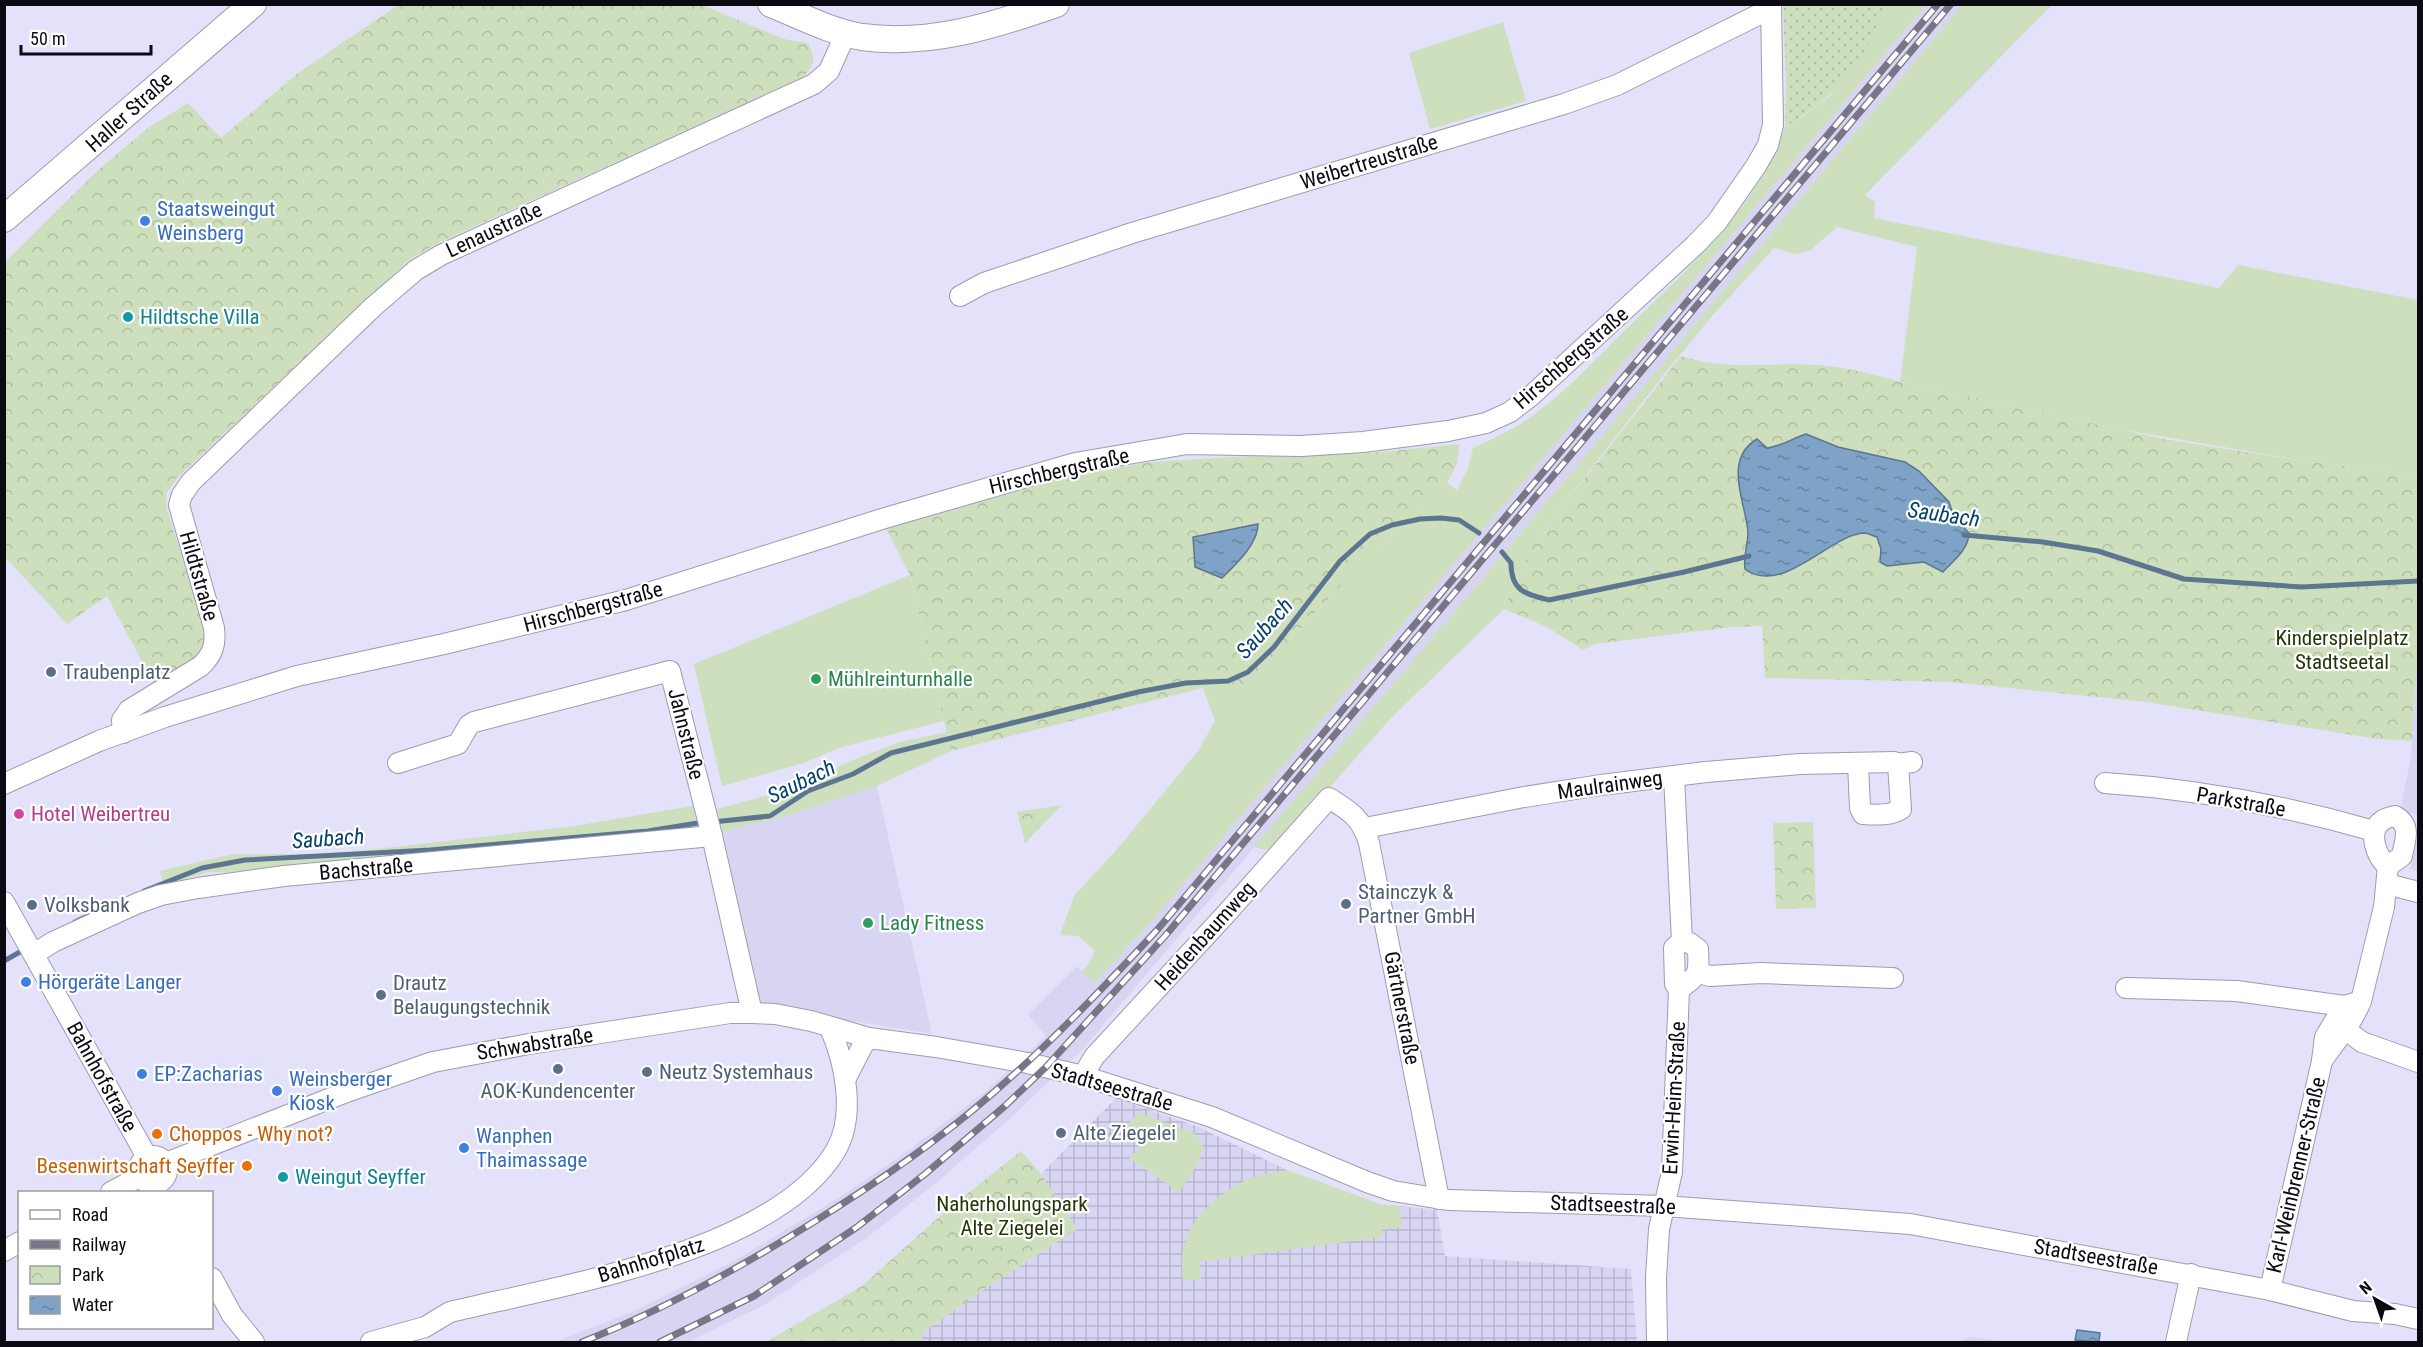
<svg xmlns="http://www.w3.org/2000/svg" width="2423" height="1347" viewBox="0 0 2423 1347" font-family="'Roboto Condensed',sans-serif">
<defs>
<pattern id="industrial-grid" width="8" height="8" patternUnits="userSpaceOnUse" patternTransform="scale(1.5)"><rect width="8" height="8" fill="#d8d5f3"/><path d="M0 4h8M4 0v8" fill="none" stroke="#b8b6cf"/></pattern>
<pattern id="park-crowns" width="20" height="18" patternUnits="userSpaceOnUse" patternTransform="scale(1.5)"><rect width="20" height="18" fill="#cedfbd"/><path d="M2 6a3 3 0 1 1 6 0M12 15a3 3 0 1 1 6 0" fill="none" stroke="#b0bea1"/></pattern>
<pattern id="garden-dots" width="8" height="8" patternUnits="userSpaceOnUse" patternTransform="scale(1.5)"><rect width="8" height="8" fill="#cedfbd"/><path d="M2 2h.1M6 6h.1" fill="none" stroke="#b0bea1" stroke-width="1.8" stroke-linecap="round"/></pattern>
<pattern id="water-ripples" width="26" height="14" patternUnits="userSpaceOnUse" patternTransform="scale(1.5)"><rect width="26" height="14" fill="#7fa3c6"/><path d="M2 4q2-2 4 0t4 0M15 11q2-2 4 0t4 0" fill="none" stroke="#66839f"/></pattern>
</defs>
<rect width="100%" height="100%" fill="#e4e2fa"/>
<!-- built -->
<g fill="#d8d5f3">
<polygon points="1926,5 1962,5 1473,590 1083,1049 1014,1115 935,1184 868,1237 764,1305 688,1342 555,1342 632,1312 734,1261 840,1197 909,1150 987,1090 1046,1036 1028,1015 1077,966 1094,983 1152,921"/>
<polygon points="2418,677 2418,815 2400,810 2411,758 2415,683"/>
<polygon points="877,786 932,1034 759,1006 723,832 786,816"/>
<polygon points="2418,832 2418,871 2410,869"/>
<polygon points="1971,1337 2009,1342 1956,1342"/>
</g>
<!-- industrial -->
<polygon fill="url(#industrial-grid)" points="1116,1098 1196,1126 1287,1170 1380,1204 1437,1210 1445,1256 1631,1269 1637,1342 919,1342 927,1329 980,1292 1077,1229 1041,1174"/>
<!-- grass -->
<g fill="#cedfbd">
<path d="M1888 5H1926L1152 921 1094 983 1082 971 1088 965 1095 951 1078 936 1060 935 1074 896 1118 848 1198 751 1215 721 1203 688H1237L1254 679 1369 555 1423 508 1447 483 1457 490 1467 471 1473 448C1487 441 1503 434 1517 426 1557 401 1590 365 1623 332 1684 272 1756 211 1785 127L1804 116 1831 95Z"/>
<polygon points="1962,5 2052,5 1865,195 1875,202 1874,218 2219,288 2238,265 2418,300 2418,475 2317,463 2118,429 1900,382 1917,247 1837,227 1811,250 1797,254 1774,248 1713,315 1662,377 1533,544 1504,609 1390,719 1282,842 1267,850 1254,847 1473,590"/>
<polygon points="1503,22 1526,101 1430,129 1409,53"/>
<polygon points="910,575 944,721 842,747 804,763 722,786 694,664"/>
<polygon points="947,732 951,751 877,786 786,816 723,832 717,809 794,788 853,760 900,742"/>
<polygon points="693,806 698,830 258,873 208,872 164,885 160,871 233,854 332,854 568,827"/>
<polygon points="1138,1112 1195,1134 1203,1145 1199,1162 1179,1192 1129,1158 1140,1148 1124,1130"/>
<path d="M1287 1170 1380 1204 1400 1206 1402 1227 1381 1230 1382 1237 1199 1262 1201 1279 1183 1280C1176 1231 1205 1202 1246 1180 1258 1174 1274 1173 1287 1170Z"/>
</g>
<!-- park -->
<g fill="url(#park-crowns)">
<path d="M398 5H702L784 39 808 43C816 59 815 64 803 77L436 244 409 260 177 478 166 494 167 510 206 630C201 663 181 669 154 684L107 596 67 624 5 557V262L99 169 148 128 188 103 221 138 298 73Z"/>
<path d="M1681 356C1723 371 1773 362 1818 365 1847 367 1873 374 1900 382L2169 440 2317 463 2418 475V677L2415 683 2412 741 2378 739 2146 702 1951 682 1765 678 1762 626 1731 627 1595 644 1583 650 1547 627 1504 609 1533 544Z"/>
<polygon points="1459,444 1457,464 1447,483 1423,508 1369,555 1254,679 1237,688 1203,688 951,751 910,575 885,526 996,493 998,497 1064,478 1150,462 1250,456 1372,453"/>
<polygon points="1062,805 1025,843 1017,812"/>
<polygon points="1813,822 1816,908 1776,909 1773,823"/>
<polygon points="1021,1151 1041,1174 1077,1229 980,1292 927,1329 919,1342 766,1342 862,1286 949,1208"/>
</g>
<!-- garden -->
<path fill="url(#garden-dots)" d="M1783 5H1888C1876 21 1872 42 1861 59 1841 88 1814 110 1785 127L1786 85Z"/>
<!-- water -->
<g fill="url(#water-ripples)" stroke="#5c7590" stroke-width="1.5">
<path d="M1806 434 1838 447 1905 462 1919 471 1949 502 1954 517 1969 533C1969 549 1953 561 1943 572L1924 562 1887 566 1880 562 1881 549 1877 537C1873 536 1868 533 1864 533 1831 534 1782 597 1745 569 1743 556 1748 545 1748 532 1746 503 1722 460 1757 439L1767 448C1780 447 1793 438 1806 434Z"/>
<path d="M1258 524C1258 544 1236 564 1222 578L1195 567 1193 537Z"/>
<polygon points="2077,1330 2100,1333 2099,1342 2075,1340"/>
</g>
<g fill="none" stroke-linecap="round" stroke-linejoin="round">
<!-- stream -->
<g stroke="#5c7590" stroke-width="5">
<polyline points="1964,535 2043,542 2098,551 2184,579 2302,587 2418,581"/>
<path d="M1502 552 1511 563C1511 591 1525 594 1549 600L1684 572 1749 556"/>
<polyline points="713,822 770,816 808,791 853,774 891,753 1138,692 1186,683 1228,681 1248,672 1274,647 1340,561 1370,534 1392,525 1420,519 1441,518 1459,520 1479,533"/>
<polyline points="144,891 202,868 245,860 430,850 648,831 704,822"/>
<polyline points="75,922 102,909"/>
<polyline points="4,961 25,949"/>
</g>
<defs>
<g id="minor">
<polyline points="960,296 984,283 1132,233 1564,104 1617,85 1770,9"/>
<path d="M123 733 122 720 129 710 201 666C213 654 216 645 214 628L179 505 182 495 191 482 373 307 416 270 441 255 814 84 829 71 846 33"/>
<polyline points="398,763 458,744 469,725 474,722 670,671 712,836 752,1013"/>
<path d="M1858 764 1860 808 1863 814C1874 815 1892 816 1901 809L1898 764"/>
<polyline points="1674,776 1682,941"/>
<path d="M2105 783C2196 789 2287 806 2374 831"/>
<polyline points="4,784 99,741 165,717 297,676 444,644 626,600 885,518 1075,463 1187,444 1301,446 1363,442 1448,431 1486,423 1510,412 1532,395 1695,245 1717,222 1756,166 1768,145 1773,125 1771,4"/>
<path d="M2395 816C2412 825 2405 840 2402 856L2388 866C2376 858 2367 831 2382 821 2385 818 2392 817 2395 816Z"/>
<polyline points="1365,828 1524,797 1601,785 1706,772 1800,764 1894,762 1898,764 1912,762"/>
<polyline points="2387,884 2418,892"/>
<polyline points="4,902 147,1157"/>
<path d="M1682 941 1690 943 1698 949C1699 974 1700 975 1679 989L1675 984 1674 948Z"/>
<polyline points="34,954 53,942 138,903 161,895 198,888 284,876 712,836"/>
<polyline points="1699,973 1710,976 1761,973 1893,978"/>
<polyline points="2126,988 2237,991 2344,1006"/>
<path d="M2361 1001C2352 1024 2336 1040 2322 1061L2325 1037 2344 1006Z"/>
<polyline points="2361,1001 2384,907 2388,866"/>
<polyline points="2346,1030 2362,1042 2418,1062"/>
<path d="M1083 1076 1094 1057 1225 915 1329 798C1350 811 1362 818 1369 843L1439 1199"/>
<polyline points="846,1078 863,1045 869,1038"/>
<circle cx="153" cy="1170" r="14"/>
<polyline points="166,1163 349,1091 433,1062 529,1044 730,1013 752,1013 775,1014 811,1021 869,1038 936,1047 1028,1063 1083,1076 1212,1117 1367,1182 1393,1191 1448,1200 1664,1206 1910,1224 2270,1290 2353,1311 2395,1314 2418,1319"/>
<polyline points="111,1192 141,1176"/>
<polyline points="4,1251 20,1242"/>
<polyline points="212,1278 232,1315 254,1342"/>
<polyline points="2270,1290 2322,1061"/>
<path d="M371 1342 425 1327 450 1312C558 1286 776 1252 836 1150 856 1115 845 1062 830 1028"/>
<polyline points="1657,1342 1656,1278 1659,1229 1672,1172 1679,989"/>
<polyline points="2176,1342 2191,1274"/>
</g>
<g id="tertiary">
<path d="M771 4C801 16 831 32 862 37 929 46 993 26 1056 4"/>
<polyline points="4,219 253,4"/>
</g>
</defs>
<!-- minor casing -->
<use href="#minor" stroke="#9d9bb2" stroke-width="22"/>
<!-- tertiary casing -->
<use href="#tertiary" stroke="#9d9bb2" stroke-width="28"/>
<!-- minor -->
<use href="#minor" stroke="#fff" stroke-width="20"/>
<!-- tertiary -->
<use href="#tertiary" stroke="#fff" stroke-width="26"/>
<defs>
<g id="rail">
<path d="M582 1342C663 1310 738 1269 812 1223 875 1184 937 1142 993 1093 1052 1042 1105 986 1158 929L1938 4"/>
<polyline points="660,1342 754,1296 857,1227 925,1174 1005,1106 1046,1067 1165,936 1951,4"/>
</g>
</defs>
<!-- rail casing -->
<use href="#rail" stroke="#787686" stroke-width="7"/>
<!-- rail -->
<use href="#rail" stroke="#fff" stroke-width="4.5" stroke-dasharray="14" stroke-linecap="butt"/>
</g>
<!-- markers -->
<g fill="#3f7fe0" stroke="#fff" stroke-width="2">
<circle cx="145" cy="221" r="6"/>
<circle cx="26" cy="982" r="6"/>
<circle cx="142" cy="1074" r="6"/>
<circle cx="277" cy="1091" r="6"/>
<circle cx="464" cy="1148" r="6"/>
</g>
<g fill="#0f9aa8" stroke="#fff" stroke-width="2">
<circle cx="128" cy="317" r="6"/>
<circle cx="283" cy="1177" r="6"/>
</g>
<g fill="#5c6f8a" stroke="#fff" stroke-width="2">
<circle cx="51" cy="672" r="6"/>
<circle cx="1346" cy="904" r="6"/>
<circle cx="32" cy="905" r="6"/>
<circle cx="381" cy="995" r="6"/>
<circle cx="558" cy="1069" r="6"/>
<circle cx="647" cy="1072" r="6"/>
<circle cx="1061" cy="1133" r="6"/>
</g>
<g fill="#2e9e5b" stroke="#fff" stroke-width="2">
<circle cx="816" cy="679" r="6"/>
<circle cx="868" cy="923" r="6"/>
</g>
<circle fill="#d1479c" stroke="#fff" stroke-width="2" cx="19" cy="814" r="6"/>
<g fill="#e8710a" stroke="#fff" stroke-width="2">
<circle cx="157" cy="1134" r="6"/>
<circle cx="247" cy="1166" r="6"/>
</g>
<g text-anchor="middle" stroke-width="4.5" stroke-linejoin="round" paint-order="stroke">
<!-- street labels -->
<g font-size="21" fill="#0b0a12" stroke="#fff">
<text transform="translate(129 112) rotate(-42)" y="7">Haller Straße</text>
<text transform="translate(1369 162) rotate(-17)" y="7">Weibertreustraße</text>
<text transform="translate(494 230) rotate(-25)" y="7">Lenaustraße</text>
<text transform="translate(1571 358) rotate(-41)" y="7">Hirschbergstraße</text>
<text transform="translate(1059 471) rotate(-13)" y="7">Hirschbergstraße</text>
<text transform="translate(199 576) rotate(74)" y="7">Hildtstraße</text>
<text transform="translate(593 607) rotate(-15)" y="7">Hirschbergstraße</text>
<text transform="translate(686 734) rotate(76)" y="7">Jahnstraße</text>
<text transform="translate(1610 785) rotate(-8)" y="7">Maulrainweg</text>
<text transform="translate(2241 802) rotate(10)" y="7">Parkstraße</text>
<text transform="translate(366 869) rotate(-5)" y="7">Bachstraße</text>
<text transform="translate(1205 936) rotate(-48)" y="7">Heidenbaumweg</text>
<text transform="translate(1402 1008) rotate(79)" y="7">Gärtnerstraße</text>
<text transform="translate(535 1044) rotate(-9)" y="7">Schwabstraße</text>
<text transform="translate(102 1077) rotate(61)" y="7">Bahnhofstraße</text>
<text transform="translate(1112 1087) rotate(16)" y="7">Stadtseestraße</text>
<text transform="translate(1674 1098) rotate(-87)" y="7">Erwin-Heim-Straße</text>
<text transform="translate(2296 1175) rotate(-77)" y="7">Karl-Weinbrenner-Straße</text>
<text transform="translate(1613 1205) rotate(2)" y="7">Stadtseestraße</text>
<text transform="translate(2096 1257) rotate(10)" y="7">Stadtseestraße</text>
<text transform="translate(651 1260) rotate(-17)" y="7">Bahnhofplatz</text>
</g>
<!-- shop labels -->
<g font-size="21" fill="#366cbe" stroke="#fff" text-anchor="start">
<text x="157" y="216">Staatsweingut<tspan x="157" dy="24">Weinsberg</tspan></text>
<text x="38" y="989">Hörgeräte Langer</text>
<text x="154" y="1081">EP:Zacharias</text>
<text x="289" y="1086">Weinsberger<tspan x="289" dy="24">Kiosk</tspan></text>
<text x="476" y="1143">Wanphen<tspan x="476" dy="24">Thaimassage</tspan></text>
</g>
<!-- culture labels -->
<g font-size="21" fill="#0d838f" stroke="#fff" text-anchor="start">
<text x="140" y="324">Hildtsche Villa</text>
<text x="295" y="1184">Weingut Seyffer</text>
</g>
<!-- park labels -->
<g font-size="21" fill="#243706" stroke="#fff">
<text x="2342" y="645">Kinderspielplatz<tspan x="2342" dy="24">Stadtseetal</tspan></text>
<text x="1012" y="1211">Naherholungspark<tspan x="1012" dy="24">Alte Ziegelei</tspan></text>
</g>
<!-- service labels -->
<g font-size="21" fill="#4e5e75" stroke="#fff" text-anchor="start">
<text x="63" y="679">Traubenplatz</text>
<text x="1358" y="899">Stainczyk &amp;<tspan x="1358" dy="24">Partner GmbH</tspan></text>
<text x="44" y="912">Volksbank</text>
<text x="393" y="990">Drautz<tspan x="393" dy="24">Belaugungstechnik</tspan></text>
<text x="659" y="1079">Neutz Systemhaus</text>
<text x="558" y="1098" text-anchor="middle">AOK-Kundencenter</text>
<text x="1073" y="1140">Alte Ziegelei</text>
</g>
<!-- leisure labels -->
<g font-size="21" fill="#27864d" stroke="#fff" text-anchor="start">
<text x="828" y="686">Mühlreinturnhalle</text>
<text x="880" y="930">Lady Fitness</text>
</g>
<!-- hotel labels -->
<g font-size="21" fill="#b23c85" stroke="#fff" text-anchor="start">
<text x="31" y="821">Hotel Weibertreu</text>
</g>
<!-- food labels -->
<g font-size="21" fill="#c56008" stroke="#fff" text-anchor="start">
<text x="169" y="1141">Choppos - Why not?</text>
<text x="235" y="1173" text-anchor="end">Besenwirtschaft Seyffer</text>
</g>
<!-- water labels -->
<g font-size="22" font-style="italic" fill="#05406d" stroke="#fff">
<text transform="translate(1944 514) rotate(8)" y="8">Saubach</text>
<text transform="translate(1264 628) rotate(-48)" y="8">Saubach</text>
<text transform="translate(801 781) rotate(-26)" y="8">Saubach</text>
<text transform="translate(328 838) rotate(-4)" y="8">Saubach</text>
</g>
</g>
<!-- border -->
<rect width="2423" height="1347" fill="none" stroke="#0b0a12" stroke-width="12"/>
<!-- legend -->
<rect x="18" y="1191" width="195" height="138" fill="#ffffff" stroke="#9d9da0" stroke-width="1.5"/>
<rect x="30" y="1210" width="30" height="9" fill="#ffffff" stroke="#9d9da0" stroke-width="1.5"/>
<text x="72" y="1221" font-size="18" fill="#0b0a12">Road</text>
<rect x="30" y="1240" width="30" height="9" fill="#787686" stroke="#9d9da0" stroke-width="1.5"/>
<text x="72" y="1251" font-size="18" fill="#0b0a12">Railway</text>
<rect x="30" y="1266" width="30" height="18" fill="url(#park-crowns)" stroke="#9d9da0" stroke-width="1.5"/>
<text x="72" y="1281" font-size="18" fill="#0b0a12">Park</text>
<rect x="30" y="1296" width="30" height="18" fill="url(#water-ripples)" stroke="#9d9da0" stroke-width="1.5"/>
<text x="72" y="1311" font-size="18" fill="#0b0a12">Water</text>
<!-- north arrow -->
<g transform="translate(2375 1299) rotate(320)" stroke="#ffffff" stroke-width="4.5" paint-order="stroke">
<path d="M0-4.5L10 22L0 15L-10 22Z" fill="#0b0a12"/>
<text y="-9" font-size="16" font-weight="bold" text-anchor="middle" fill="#0b0a12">N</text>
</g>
<!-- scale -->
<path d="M21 45v9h130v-9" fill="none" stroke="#0b0a12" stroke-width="3"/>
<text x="30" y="45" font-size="18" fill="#0b0a12" stroke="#ffffff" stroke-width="4.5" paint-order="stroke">50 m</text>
</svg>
